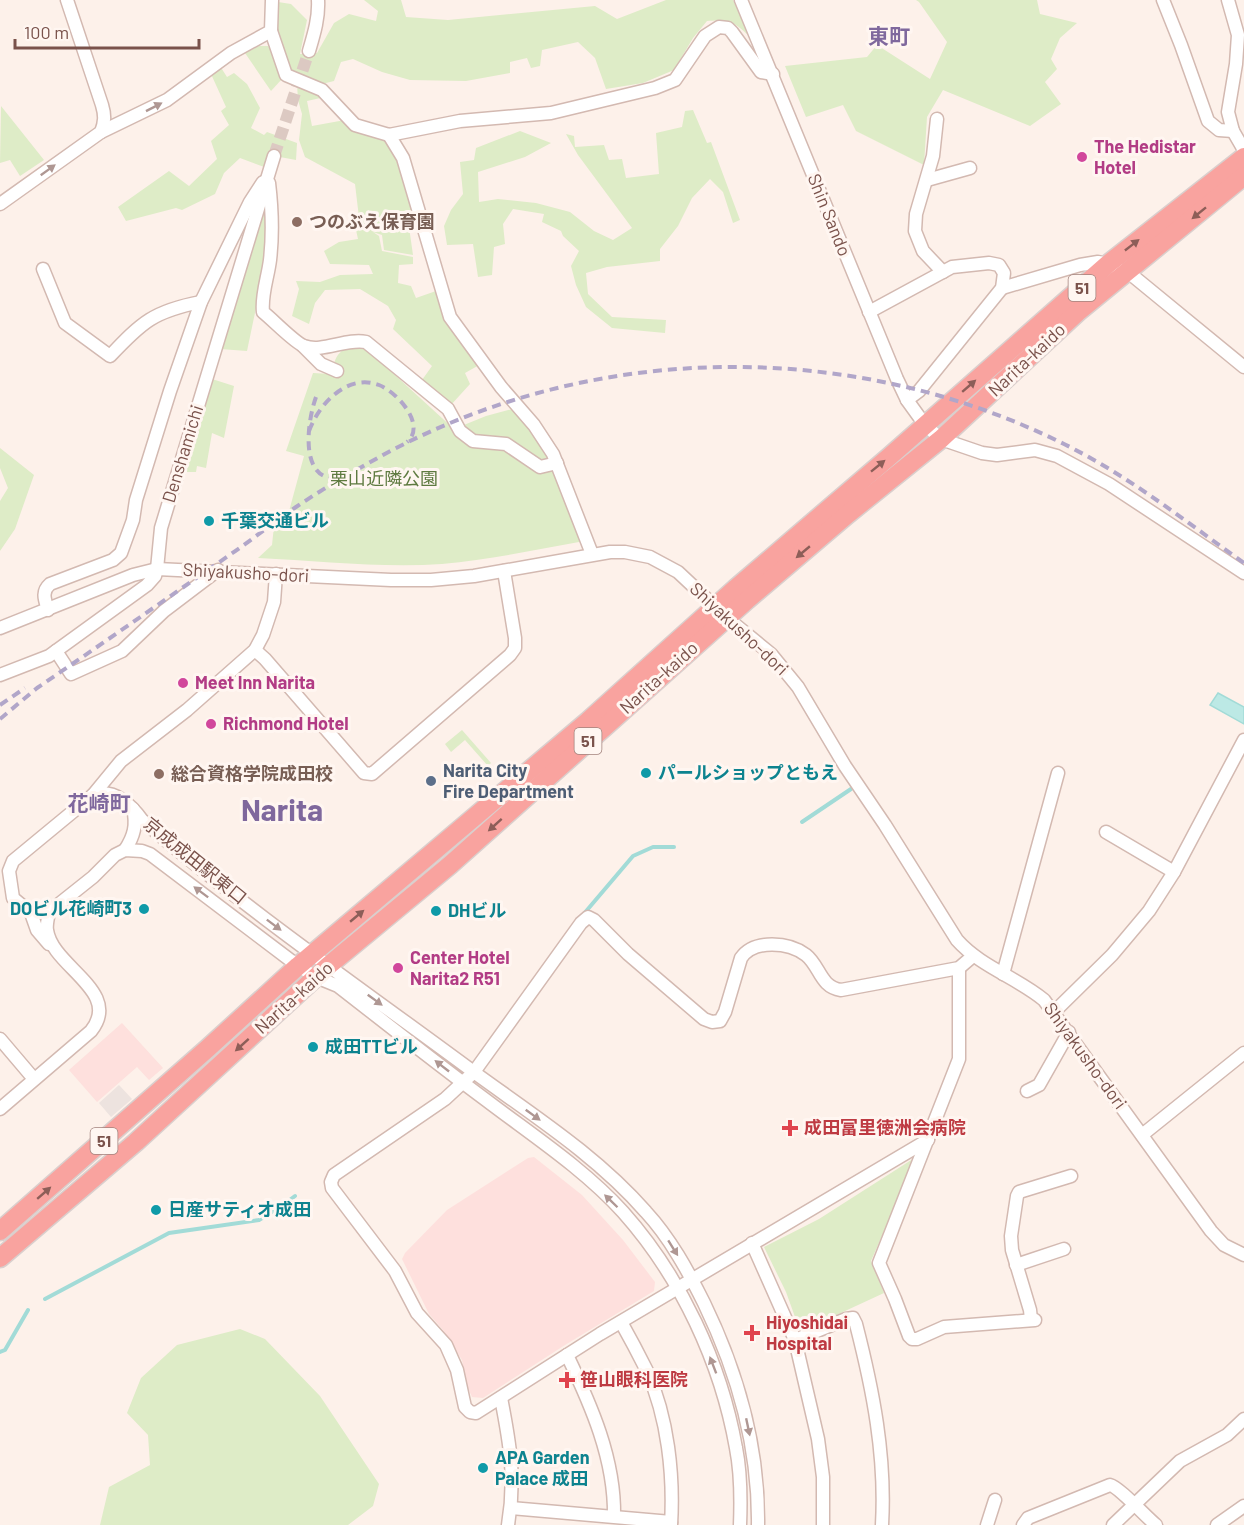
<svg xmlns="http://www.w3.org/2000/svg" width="1244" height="1525" viewBox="0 0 1244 1525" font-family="Barlow,'Noto Sans JP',sans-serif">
<rect width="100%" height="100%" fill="#fdf1ea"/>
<!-- commercial -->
<g fill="#fee0dd">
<polygon points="122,1023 163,1068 149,1080 137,1067 97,1102 69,1070"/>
<polygon points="534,1157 582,1195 623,1240 655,1282 654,1291 565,1345 483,1398 472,1397 467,1386 462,1360 443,1330 429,1314 402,1259 405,1253 447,1210 528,1158"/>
</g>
<!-- industrial -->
<polygon fill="#ede3df" points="119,1085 132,1099 111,1117 99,1103"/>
<!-- green -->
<g fill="#deecc7">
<path d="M364 0H401L406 17 448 20 595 6 617 19 666 0H733L751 38C735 22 730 19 707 21L693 38 674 70 643 83 606 89 595 58 578 42 542 50 540 66 531 68 527 58 510 62V73L466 81 410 80 382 72 353 59 341 62 334 81 322 84 293 73 274 30 278 2 291 4 307 20 300 54 317 53 334 23 349 14 376 21 378 11Z"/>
<polygon points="916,0 1037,0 1040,14 1077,23 1060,38 1051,59 1057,69 1045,82 1061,104 1030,126 943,90 927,117 924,165 856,131 843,105 806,117 785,66 867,57 877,45 930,79 947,42 919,2"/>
<polygon points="259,46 268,46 275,56 282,79 271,91 245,53"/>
<polygon points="220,66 227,77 234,73 247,84 260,108 251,128 264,135 267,132 297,143 296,160 269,155 264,167 240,158 224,173 215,194 182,210 176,208 126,221 118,207 169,171 189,186 217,159 211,141 229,125 221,111 226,107 211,74"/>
<polygon points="297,84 325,97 307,101 312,126 345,120 390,142 396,149 414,211 407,213 413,255 384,250 382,235 373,232 379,236 382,251 413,257 413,264 399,265 398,283 411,286 416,298 436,291 481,364 465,373 470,384 450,406 422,380 432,366 393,329 396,320 388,306 360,289 325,290 315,303 309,324 292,316 299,289 296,281 320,282 340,275 373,274 369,265 330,264 324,251 339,242 358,239 356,230 363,228 360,226 355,184 305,157 299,140 302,114 298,100"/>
<polygon points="1,106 44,160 20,176 10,160 0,163"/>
<polygon points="693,110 707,143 711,142 740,220 733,223 723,192 710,179 692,198 678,226 660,249 660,261 607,267 586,273 588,294 612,317 666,320 665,333 612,328 586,307 576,285 571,266 579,251 563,236 561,231 542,222 544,214 513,209 503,224 505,244 494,247 492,275 478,277 473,244 447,245 444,226 451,210 463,194 460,162 474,160 476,148 520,131 551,143 525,157 478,172 479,202 498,199 536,203 570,212 594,231 613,240 632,228 578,155 566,134 574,136 575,147 604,145 609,160 622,159 626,178 659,174 656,133 682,127 685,111"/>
<polygon points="265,207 266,260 247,351 220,349"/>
<path d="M361 344 454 429 486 416 516 408 550 456 580 539 579 542C534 550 489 560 442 564 382 568 319 561 258 558L272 545 274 526 288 515 304 456 286 451 313 373 331 374C336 353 340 348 361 344Z"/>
<polygon points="212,379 234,386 224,438 212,433 206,468 197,466 196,472 186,472"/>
<polygon points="0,448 34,475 15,529 0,551 0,501 8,488 0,468"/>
<polygon points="462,730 491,763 488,766 465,740 451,752 445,744"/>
<polygon points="916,1157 871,1261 884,1293 804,1330 799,1328 786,1292 764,1247 819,1219"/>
<polygon points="240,1329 265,1339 320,1396 379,1484 373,1506 348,1525 100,1525 109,1487 150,1465 148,1435 127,1413 141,1378 177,1345"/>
</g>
<!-- water -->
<polygon fill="#bce9e5" stroke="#a2dbd7" stroke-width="1.5" points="1218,693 1244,707 1244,724 1210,705"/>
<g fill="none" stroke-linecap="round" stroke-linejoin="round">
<!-- stream -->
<g stroke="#a2dbd7" stroke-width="4">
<polyline points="802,822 851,789"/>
<polyline points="582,916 633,856 653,847 674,847"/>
<polyline points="45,1299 169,1233 259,1220 283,1205 295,1196"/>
<polyline points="0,1352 5,1350 28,1310"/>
</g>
<!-- minor-tunnel -->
<polyline stroke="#dcc9c2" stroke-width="12" stroke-dasharray="12 6" stroke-linecap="butt" points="274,156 309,51"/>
<defs>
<g id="minor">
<polyline points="741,0 897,379 907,400 925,425 941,439 982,453 997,455 1035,450 1057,456 1109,484 1244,573"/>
<polyline points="1163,0 1181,45 1208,121 1219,130 1233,131"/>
<polyline points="1228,0 1238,35 1236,64 1228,112 1233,131 1244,150"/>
<polyline points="271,31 286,75 322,90 355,125 389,135 460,121 551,113 655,88 675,80 705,36 719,27 728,28 732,32 761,72 773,74"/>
<path d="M309 51C314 34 319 18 318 0"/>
<polyline points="937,119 933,156 916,214 915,231 923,251 943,272"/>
<polyline points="101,132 167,100 231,53 271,31 272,0"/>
<polyline points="389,135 403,158 450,317 501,387 534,425 553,454 592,554"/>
<polyline points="927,180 970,168"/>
<path d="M269 183C272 208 273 234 270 260 268 277 261 295 263 312 272 319 295 343 304 346 322 353 346 338 366 342L448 409 460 431 473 441 506 444 540 467 557 463"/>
<path d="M0 204 101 132C105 122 105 115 102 105L67 0"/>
<path d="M43 269 65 323 110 356C142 322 154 311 201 302"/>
<polyline points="1002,288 1080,265 1098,262 1108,264 1133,276 1244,367"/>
<polyline points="869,312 952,267 989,263 999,265 1004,273 1002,288 919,391 907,400"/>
<polyline points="303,346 321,364 337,371"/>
<path d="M48 610C45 600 41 592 50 584L113 560 121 553 133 520 136 500 170 391 201 302 250 202 263 182"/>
<path d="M0 628 133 575 157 569 391 580H431L474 576 610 552H625L650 557 678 572 727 618 771 654 798 687 845 766 885 825 957 940C981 967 1016 977 1044 1000L1211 1231 1224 1245 1244 1255"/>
<polyline points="255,650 265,659 364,773 372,774 510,655 515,648 515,638 504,571"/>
<polyline points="56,651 71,674 122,651 164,611 218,570"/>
<polyline points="0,675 49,656 147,585 155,576 157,569 161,528 274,156"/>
<polyline points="93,795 121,761 187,710 255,650 263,635 274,602 276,574"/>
<polyline points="1106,832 1174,872"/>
<path d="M125 850C134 836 137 825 133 809"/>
<polyline points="31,913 37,930 49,944"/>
<polyline points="959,968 959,1059 879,1263 895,1299 909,1336 912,1339 917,1339 944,1327 1035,1320"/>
<polyline points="1003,974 1058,773"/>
<polyline points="1054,1012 1112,955 1149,911 1174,872 1244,740"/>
<polyline points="0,1039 34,1079"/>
<polyline points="1027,1091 1039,1085 1069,1032"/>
<path d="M0 1109 91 1031C123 991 52 967 47 930 46 925 48 918 49 912"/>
<polyline points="1142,1135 1244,1053"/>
<path d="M928 1140 600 1334 476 1413 470 1412 465 1407 457 1370 446 1345 417 1313 395 1271 332 1188 331 1182 334 1175 445 1099 474 1072 581 923 588 917 594 920 628 954 704 1019 712 1022 720 1021 725 1012 741 958C754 939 789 942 806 955 820 966 820 987 841 990L959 968 973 956"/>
<polyline points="752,1243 795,1340 818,1439 823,1477 823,1525"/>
<polyline points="1016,1265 1064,1249"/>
<polyline points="1031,1319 1030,1310 1012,1250 1011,1236 1017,1196 1019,1192 1071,1176"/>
<path d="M621 1322C630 1338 639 1355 647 1371 668 1418 674 1475 671 1525"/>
<path d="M795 1340 846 1319 853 1318 856 1324C873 1390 886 1456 882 1525"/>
<path d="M567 1355C591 1405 615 1459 614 1516"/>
<path d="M501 1398C510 1444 516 1478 508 1525"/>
<polyline points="511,1508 671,1522"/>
<path d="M740 1525C741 1500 741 1473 736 1448 721 1363 681 1277 623 1212 584 1169 532 1135 486 1100 436 1063 387 1024 338 986L316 977 298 966 150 854 142 851 125 850 115 855 93 877 49 912 31 913 13 898 9 871 13 861 93 795C114 788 131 805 142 820 248 911 363 990 475 1073 534 1116 597 1156 646 1212 670 1238 688 1271 704 1303 738 1373 759 1447 758 1525"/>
<polyline points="987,1525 995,1500"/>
<path d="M1023 1525 1028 1518 1110 1485C1119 1487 1146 1517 1156 1525"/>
<polyline points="1113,1525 1180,1461 1227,1435 1244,1419"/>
<polyline points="1217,1525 1244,1506"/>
</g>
<g id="highway">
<polyline points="0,1231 207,1049 298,966 588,721 736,588 889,457 1108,264 1244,157"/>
<polyline points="0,1258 136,1142 328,966 450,865 747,600 848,514 941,439 1079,311 1244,176"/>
</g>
</defs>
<!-- minor casing -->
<use href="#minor" stroke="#d3b9b1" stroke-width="15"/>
<!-- highway casing -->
<use href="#highway" stroke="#dacfcd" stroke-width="21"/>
<!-- minor -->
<use href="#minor" stroke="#fff" stroke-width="12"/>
<!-- highway -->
<use href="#highway" stroke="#f9a39f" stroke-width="18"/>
<!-- rail -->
<g stroke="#b1a6c9" stroke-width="4" stroke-dasharray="9 6" stroke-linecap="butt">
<path d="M316 397C307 422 298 485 342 478"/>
<path d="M309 431C319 404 347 373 379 385 397 392 427 425 407 442"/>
<polyline points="0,705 25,688"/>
<path d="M0 719 37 688C102 644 166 599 231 554 253 539 274 522 296 507 324 488 354 471 383 455 593 341 851 338 1064 444 1129 476 1185 521 1244 563"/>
</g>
</g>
<!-- one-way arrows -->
<defs><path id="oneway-solid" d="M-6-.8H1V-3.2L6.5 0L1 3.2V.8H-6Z" transform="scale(1.5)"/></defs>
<g fill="#af9793">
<use href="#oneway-solid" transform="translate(154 107) rotate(-27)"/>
<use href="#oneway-solid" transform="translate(48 170) rotate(-36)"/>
<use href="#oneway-solid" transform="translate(201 892) rotate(-143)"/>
<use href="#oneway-solid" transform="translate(274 925) rotate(37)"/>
<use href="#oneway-solid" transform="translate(375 1000) rotate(36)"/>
<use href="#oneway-solid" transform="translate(442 1066) rotate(-142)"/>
<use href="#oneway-solid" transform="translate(533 1115) rotate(36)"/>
<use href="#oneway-solid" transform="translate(611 1201) rotate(-136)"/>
<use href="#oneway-solid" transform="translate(673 1248) rotate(58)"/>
<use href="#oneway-solid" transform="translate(713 1365) rotate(-111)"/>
<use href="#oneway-solid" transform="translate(748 1427) rotate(78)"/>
</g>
<g fill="#8d5e58">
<use href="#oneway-solid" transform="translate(1199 213) rotate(141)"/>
<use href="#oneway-solid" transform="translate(1132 245) rotate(-38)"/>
<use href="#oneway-solid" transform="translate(969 386) rotate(-41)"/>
<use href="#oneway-solid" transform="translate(878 466) rotate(-39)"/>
<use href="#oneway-solid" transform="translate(803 552) rotate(140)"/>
<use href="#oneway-solid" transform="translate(495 825) rotate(138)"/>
<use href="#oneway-solid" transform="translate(357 916) rotate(-40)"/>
<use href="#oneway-solid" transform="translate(242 1045) rotate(138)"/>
<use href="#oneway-solid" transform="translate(44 1193) rotate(-41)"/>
</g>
<!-- markers -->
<g fill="#d1479c" stroke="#fff6f1" stroke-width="2">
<circle cx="1082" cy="157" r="6"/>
<circle cx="183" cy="683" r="6"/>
<circle cx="211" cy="724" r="6"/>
<circle cx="398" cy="968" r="6"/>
</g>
<g fill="#8d6e63" stroke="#fff6f1" stroke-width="2">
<circle cx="297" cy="222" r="6"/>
<circle cx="159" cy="774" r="6"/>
</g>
<g fill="#0f9aa8" stroke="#fff6f1" stroke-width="2">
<circle cx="209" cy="521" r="6"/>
<circle cx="646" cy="773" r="6"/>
<circle cx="144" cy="909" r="6"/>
<circle cx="436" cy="911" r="6"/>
<circle cx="313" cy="1047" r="6"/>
<circle cx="156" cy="1210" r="6"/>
<circle cx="483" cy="1468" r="6"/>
</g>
<circle fill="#5c6f8a" stroke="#fff6f1" stroke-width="2" cx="431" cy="781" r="6"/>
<g fill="#e0444e" stroke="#fff6f1" stroke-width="2">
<path d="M787 1119h6v6h6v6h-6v6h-6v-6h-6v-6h6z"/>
<path d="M749 1324h6v6h6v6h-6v6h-6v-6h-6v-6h6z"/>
<path d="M564 1371h6v6h6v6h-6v6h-6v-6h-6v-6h6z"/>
</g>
<g text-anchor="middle" stroke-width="6" stroke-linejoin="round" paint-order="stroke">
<!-- shield labels -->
<g fill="#fff6f1" stroke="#a2837d" stroke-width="1.5">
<rect x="1068.5" y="275" width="27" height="26" rx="4.5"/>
<rect x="574.5" y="728" width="27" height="26" rx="4.5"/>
<rect x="90.5" y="1128" width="27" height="26" rx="4.5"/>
</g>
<g font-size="16" font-weight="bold" fill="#7a524b">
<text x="1082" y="294">51</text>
<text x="588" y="747">51</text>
<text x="104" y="1147">51</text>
</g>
<!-- hotel labels -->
<g font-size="18" font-weight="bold" fill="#b23c85" stroke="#fff6f1" text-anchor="start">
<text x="1094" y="153">The Hedistar<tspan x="1094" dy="21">Hotel</tspan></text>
<text x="195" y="689">Meet Inn Narita</text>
<text x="223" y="730">Richmond Hotel</text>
<text x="410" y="964">Center Hotel<tspan x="410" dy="21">Narita2 R51</tspan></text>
</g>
<!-- street labels -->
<g font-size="18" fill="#7a524b" stroke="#fff6f1">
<text transform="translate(829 215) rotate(68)" y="6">Shin Sando</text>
<text transform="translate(1027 360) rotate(-43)" y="6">Narita-kaido</text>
<text transform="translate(183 454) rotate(-73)" y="6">Denshamichi</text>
<text transform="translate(246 573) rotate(3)" y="6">Shiyakusho-dori</text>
<text transform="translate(739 629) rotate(43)" y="6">Shiyakusho-dori</text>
<text transform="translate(659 678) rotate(-42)" y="6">Narita-kaido</text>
<text transform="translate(195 861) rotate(39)" y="6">京成成田駅東口</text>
<text transform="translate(294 998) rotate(-42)" y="6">Narita-kaido</text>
<text transform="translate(1085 1056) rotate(54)" y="6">Shiyakusho-dori</text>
</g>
<!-- education labels -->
<g font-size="18" font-weight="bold" fill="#785e54" stroke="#fff6f1" text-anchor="start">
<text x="309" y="228">つのぶえ保育園</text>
<text x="171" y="780">総合資格学院成田校</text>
</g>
<!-- park labels -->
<g font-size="18" fill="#5e7a40" stroke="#fff6f1">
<text x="384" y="485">栗山近隣公園</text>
</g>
<!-- culture labels -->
<g font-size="18" font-weight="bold" fill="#0d838f" stroke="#fff6f1" text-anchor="start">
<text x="221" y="527">千葉交通ビル</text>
<text x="658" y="779">パールショップともえ</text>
<text x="132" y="915" text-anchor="end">DOビル花崎町3</text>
<text x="448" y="917">DHビル</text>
<text x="325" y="1053">成田TTビル</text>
<text x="168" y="1216">日産サティオ成田</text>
<text x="495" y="1464">APA Garden<tspan x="495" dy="21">Palace 成田</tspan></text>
</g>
<!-- service labels -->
<g font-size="18" font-weight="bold" fill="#4e5e75" stroke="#fff6f1" text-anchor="start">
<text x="443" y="777">Narita City<tspan x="443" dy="21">Fire Department</tspan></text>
</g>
<!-- health labels -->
<g font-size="18" font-weight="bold" fill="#be3a42" stroke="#fff6f1" text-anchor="start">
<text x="804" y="1134">成田富里徳洲会病院</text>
<text x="766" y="1329">Hiyoshidai<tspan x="766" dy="21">Hospital</tspan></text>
<text x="580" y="1386">笹山眼科医院</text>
</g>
<!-- quarter labels -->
<g font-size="21" font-weight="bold" fill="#7f689d" stroke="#fff6f1">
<text x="889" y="44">東町</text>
<text x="99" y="811">花崎町</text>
</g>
<!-- town labels -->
<g font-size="30" font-weight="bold" fill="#7f689d" stroke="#fff6f1">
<text x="282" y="821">Narita</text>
</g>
</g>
<!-- scale -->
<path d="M15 39v9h184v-9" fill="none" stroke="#7a524b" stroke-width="3"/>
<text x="24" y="39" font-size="18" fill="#7a524b" stroke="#fff6f1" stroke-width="4.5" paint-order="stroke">100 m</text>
</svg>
